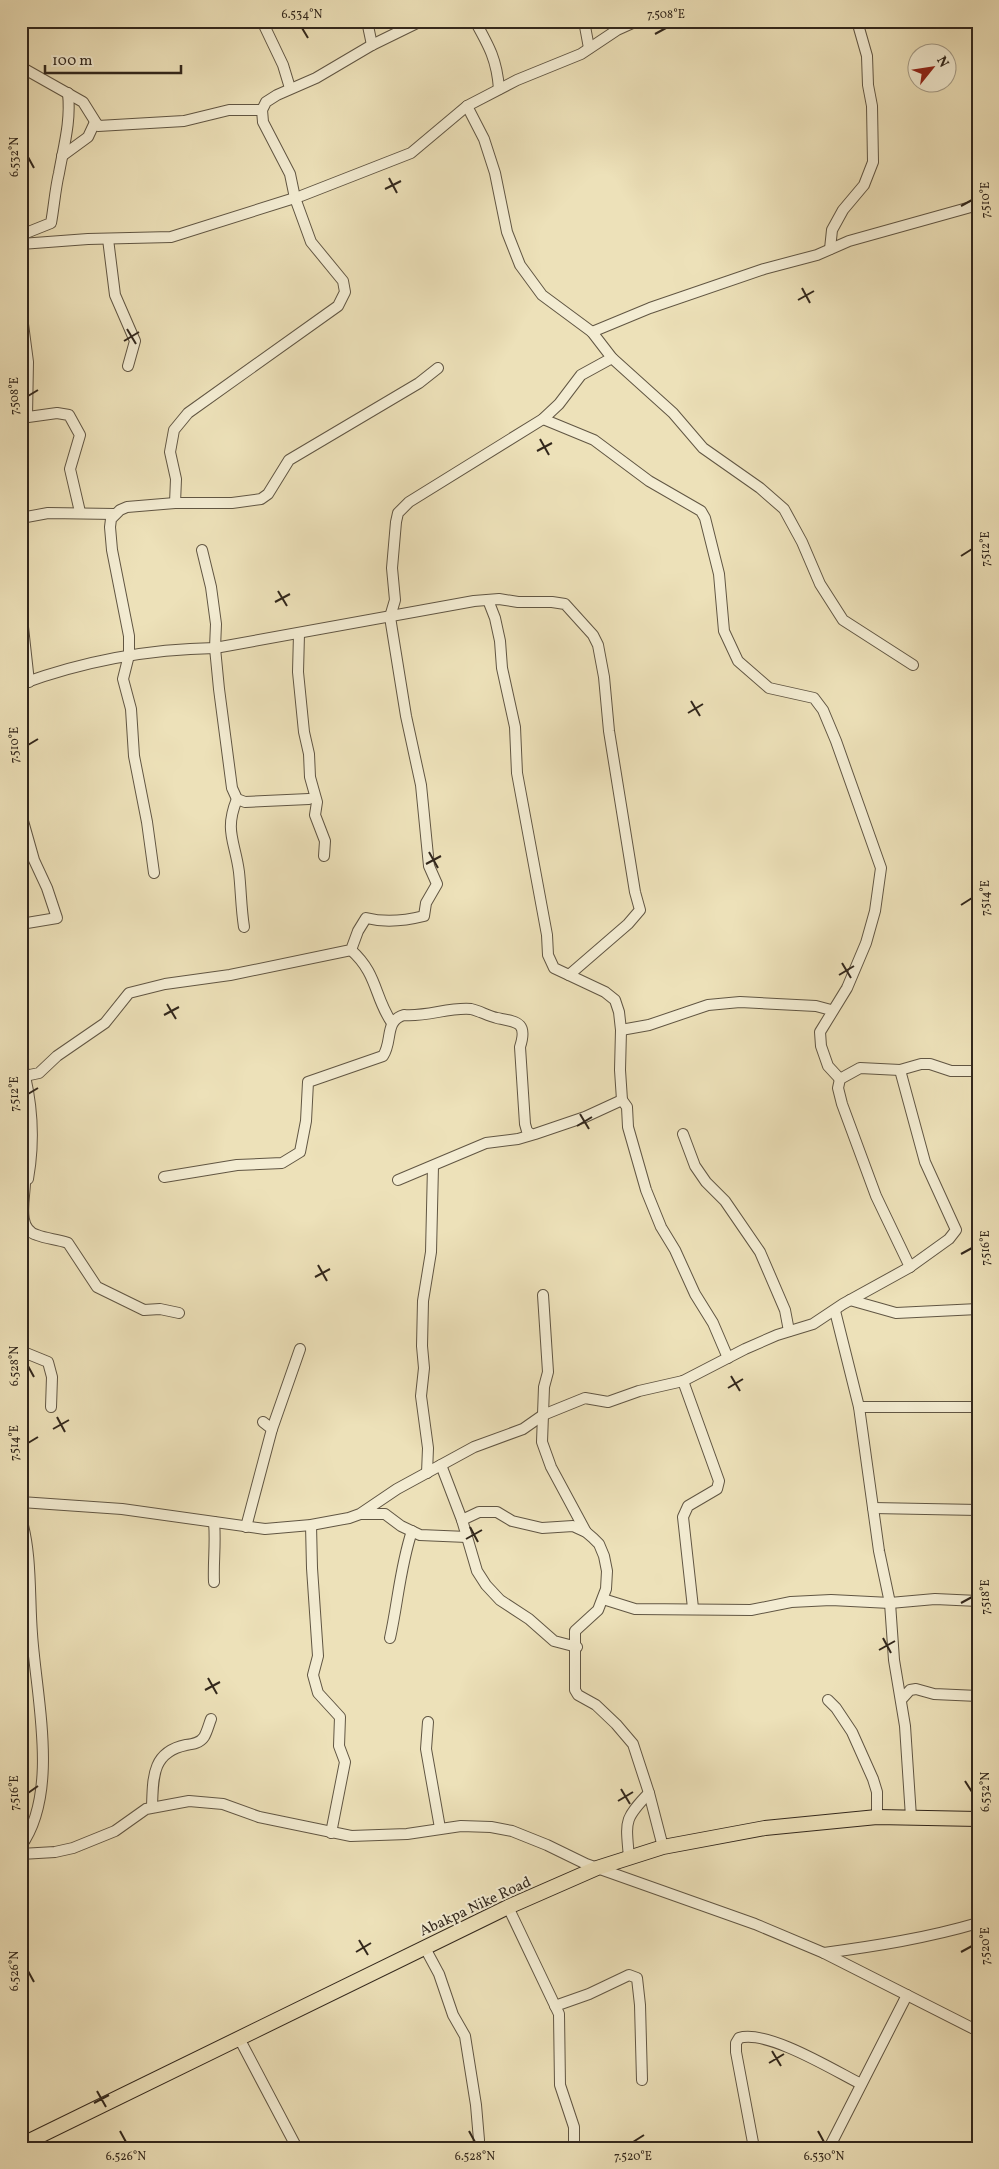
<svg xmlns="http://www.w3.org/2000/svg" width="999" height="2169" viewBox="0 0 999 2169" font-family="Vollkorn,serif">
<rect width="100%" height="100%" fill="#ede1b9"/>
<filter id="stains"><feTurbulence type="fractalNoise" baseFrequency=".004" numOctaves="4"/><feColorMatrix values="0 0 0 0 .2 0 0 0 0 .09 0 0 0 0 .02 0 0 0 .5 -.17"/></filter>
<radialGradient id="worn" r=".72"><stop offset=".6" stop-color="#630" stop-opacity="0"/><stop offset="1" stop-color="#630" stop-opacity=".3"/></radialGradient>
<g fill="none" stroke-linecap="round" stroke-linejoin="round">
<defs>
<g id="minor">
<polyline points="262,21 283,65 290,88"/>
<polyline points="367,21 372,45"/>
<path d="M475 21C489 46 497 60 499 89"/>
<polyline points="584,21 589,48"/>
<polyline points="21,67 83,102 98,126 184,121 229,110 262,110"/>
<polyline points="467,106 484,139 495,173 507,232 520,265 542,295 592,332 612,358 673,413 703,448 760,488 784,509 802,542 820,584 843,620 913,665"/>
<polyline points="62,156 88,137 95,122"/>
<path d="M21 235 51 223C54 207 55 190 59 173 64 145 71 121 68 93"/>
<polyline points="108,239 115,295 135,341 128,366"/>
<polyline points="21,244 88,239 171,237 301,196 411,153 467,106 517,80 581,54 617,30 637,21"/>
<polyline points="830,249 832,230 843,210 864,185 873,162 872,106 868,85 867,56 857,21"/>
<polyline points="21,309 28,362 27,416"/>
<polyline points="592,332 650,308 764,269 817,255 849,241 978,205"/>
<polyline points="21,418 57,413 69,415 80,435 70,469 80,512"/>
<polyline points="543,419 594,440 649,481 701,511 705,518 719,574 724,631 738,661 769,688 814,698 823,710 836,741 881,868 875,911 866,943 847,988 820,1032 821,1046 828,1066 840,1079"/>
<polyline points="175,503 176,479 170,452 174,430 188,413 338,306 345,292 343,281 311,242 295,198 290,174 263,122 262,110 266,102 277,95 316,78 372,45 421,21"/>
<polyline points="21,518 48,513 115,514"/>
<polyline points="202,550 211,587 216,624 215,648 219,689 232,788 237,799 245,802 309,799"/>
<polyline points="488,600 495,618 500,641 502,668 515,727 517,773 547,935 548,955 554,968 605,992 615,1000 619,1012 621,1030 620,1070 622,1100 627,1107 628,1127 646,1190 661,1227 675,1250 695,1294 713,1323 728,1358"/>
<polyline points="21,609 29,682"/>
<polyline points="299,634 298,672 304,732 309,754 310,777 317,802 315,815 325,841 324,856"/>
<path d="M21 684C84 661 148 649 215 648L474 601 499 599 518 602H552L565 604 593 635 598 645 604 677 609 731 635 892 640 910 628 924 569 975"/>
<path d="M237 799C224 831 235 841 239 872 241 890 241 908 244 927"/>
<polyline points="21,814 34,860 47,888 57,918 21,924"/>
<polyline points="154,873 147,822 134,756 131,709 123,679 129,655 129,636 112,550 110,527 111,519 120,510 127,507 175,503 232,503 261,499 268,494 289,460 419,383 438,368"/>
<path d="M351 950C378 974 374 997 392 1023"/>
<polyline points="621,1030 649,1025 708,1005 740,1002 816,1006 831,1010"/>
<path d="M21 1061C32 1099 35 1140 28 1179L21 1183"/>
<path d="M25 1076 39 1073 57 1056 105 1023 129 993 165 984 230 975 351 950 358 931 366 918C386 923 404 921 424 916L426 903 437 884 429 866 421 785 406 716 390 617 395 600 392 568 396 522 398 513 409 502 543 419 559 404 581 375 612 358"/>
<polyline points="683,1134 695,1166 706,1182 725,1201 760,1252 785,1310 789,1331"/>
<path d="M164 1177 237 1165 282 1163 300 1152 306 1121 308 1082 383 1056C393 1041 384 1021 404 1015 427 1017 449 1007 471 1009 480 1011 488 1016 497 1018 517 1022 528 1022 520 1047L525 1124 527 1131 531 1134"/>
<polyline points="398,1180 486,1143 518,1139 535,1134 585,1117 622,1100"/>
<path d="M25 1182C25 1198 16 1229 37 1235 47 1239 57 1239 68 1243L97 1287 144 1310 160 1309 179 1313"/>
<polyline points="910,1267 876,1196 842,1104 838,1088 840,1079 860,1068 900,1070 921,1064 930,1064 951,1071 978,1071"/>
<polyline points="543,1295 548,1372 544,1387 542,1442 551,1467 586,1532"/>
<polyline points="850,1300 896,1313 978,1309"/>
<polyline points="835,1311 859,1407 879,1551 890,1603 894,1660 905,1726 911,1817"/>
<polyline points="21,1351 48,1362 52,1377 51,1407"/>
<polyline points="683,1381 719,1481 717,1489 688,1506 683,1517 693,1608"/>
<polyline points="859,1407 978,1407"/>
<polyline points="272,1429 300,1349"/>
<polyline points="441,1465 462,1520 477,1571 486,1585 500,1600 529,1619 554,1641 577,1647"/>
<polyline points="427,1473 428,1448 421,1396 424,1368 422,1346 423,1301 431,1252 433,1166"/>
<polyline points="21,1502 122,1509 265,1529 311,1525 349,1518 360,1514 397,1489 474,1447 523,1429 543,1415 585,1398 608,1402 639,1391 683,1381 745,1349 777,1335 813,1324 843,1304 910,1267 949,1239 956,1230 925,1162 900,1070"/>
<polyline points="873,1508 978,1510"/>
<polyline points="361,1514 385,1514 401,1526 420,1535 467,1537"/>
<path d="M21 1518C32 1555 29 1596 32 1634 36 1696 60 1792 21 1846"/>
<polyline points="462,1520 479,1512 497,1512 512,1521 542,1528 573,1526 586,1532 593,1538 599,1544 604,1556 607,1571 606,1589 598,1610 575,1631 575,1690 578,1695 596,1705 616,1724 633,1744 649,1793 663,1847"/>
<polyline points="311,1525 312,1568 318,1656 313,1675 318,1693 340,1717 339,1746 345,1762 331,1833"/>
<polyline points="246,1527 272,1429 263,1422"/>
<path d="M214 1582C213 1562 216 1543 214 1522"/>
<polyline points="603,1599 635,1609 751,1610 791,1602 831,1600 890,1603 935,1599 978,1601"/>
<path d="M390 1638C398 1602 400 1567 412 1531"/>
<polyline points="828,1700 836,1708 852,1732 873,1779 877,1792 877,1817"/>
<polyline points="901,1700 910,1690 916,1689 934,1694 978,1696"/>
<polyline points="428,1722 426,1749 440,1828"/>
<path d="M152 1807C153 1777 152 1752 186 1745 193 1744 200 1743 204 1737 207 1732 209 1724 211 1719"/>
<polyline points="21,1854 55,1852 73,1848 115,1831 146,1809 189,1801 223,1804 259,1817 351,1836 407,1834 461,1826 491,1827 512,1831 547,1845 586,1864 755,1924 824,1953 978,2031"/>
<path d="M629 1858C626 1821 623 1820 649 1793"/>
<polyline points="508,1907 559,2014 560,2085 574,2127 574,2148"/>
<polyline points="425,1948 439,1974 453,2015 465,2036 476,2105 479,2140 477,2148"/>
<path d="M824 1953C876 1946 927 1938 978 1923"/>
<polyline points="555,2006 589,1994 629,1975 637,1978 640,2005 642,2080"/>
<polyline points="240,2040 297,2148"/>
<path d="M754 2148 736 2052V2043L739 2038C767 2029 835 2071 861 2084"/>
<polyline points="829,2148 907,1995"/>
</g>
<polyline id="major" points="21,2145 508,1907 597,1868 663,1847 765,1828 877,1817 978,1819"/>
</defs>
<!-- minor casing -->
<use href="#minor" stroke="#615643" stroke-width="12"/>
<!-- major casing -->
<use href="#major" stroke="#32271c" stroke-width="16"/>
<!-- minor -->
<use href="#minor" stroke="#f3ecd2" stroke-width="10"/>
<!-- major -->
<use href="#major" stroke="#ede1b9" stroke-width="14"/>
</g>
<!-- ticks -->
<path fill="none" stroke="#32271c" stroke-width="2" d="M302 28 308 38M655 34 666 28M28 157 34 168M389 178 397 193M385 189 401 181M961 206 972 200M802 288 810 303M798 300 814 291M127 329 136 344M124 341 139 332M28 396 38 390M540 439 549 455M537 451 552 443M961 556 972 549M278 591 287 606M275 602 290 594M691 701 700 716M688 713 703 704M28 745 38 739M429 852 438 868M426 864 441 856M961 905 972 898M842 963 851 978M839 975 854 966M167 1004 176 1019M164 1015 179 1007M28 1094 38 1088M580 1114 589 1129M577 1126 592 1117M961 1254 972 1248M318 1265 327 1281M315 1277 330 1269M28 1366 34 1377M731 1376 740 1391M728 1388 743 1379M57 1417 65 1432M53 1429 69 1420M28 1443 38 1437M470 1527 478 1542M466 1539 482 1530M961 1603 972 1597M883 1638 891 1653M879 1650 895 1641M208 1678 217 1694M205 1690 220 1682M965 1781 972 1792M621 1789 630 1804M28 1793 38 1786M618 1801 633 1792M359 1940 368 1955M356 1952 371 1943M961 1952 972 1946M28 1971 34 1982M772 2051 781 2066M769 2063 784 2054M97 2091 106 2107M94 2103 109 2095M120 2131 126 2142M469 2131 475 2142M818 2131 824 2142M633 2142 644 2135"/>
<g text-anchor="middle" stroke-width="4" stroke-linejoin="round" paint-order="stroke">
<!-- street labels -->
<g font-size="15" fill="#32271c" stroke="#f3ecd2">
<text transform="translate(475 1906) rotate(-25)" y="5">Abakpa Nike Road</text>
</g>
</g>
<!-- margin -->
<rect width="999" height="2169" fill="none" stroke="#ede1b9" stroke-width="55"/>
<!-- north arrow -->
<g transform="translate(932 68) rotate(60)"><circle r="24" fill="#f3ecd2" stroke="#a69d89"/>
<path d="M0-4L9 19L0 12L-9 19Z" fill="#8f2418"/>
<text y="-8" font-size="14" font-weight="bold" text-anchor="middle" fill="#32271c">N</text>
</g>
<!-- scale -->
<path d="M45 65v8h136v-8" fill="none" stroke="#32271c" stroke-width="2.5"/>
<text x="52" y="65" font-size="15" fill="#32271c" stroke="#f3ecd2" stroke-width="4" paint-order="stroke">100 m</text>
<rect x="28" y="28" width="944" height="2114" fill="none" stroke="#32271c" stroke-width="2"/>
<g font-size="12" text-anchor="middle" fill="#32271c">
<text x="302" y="18">6.534°N</text>
<text x="666" y="18">7.508°E</text>
<text transform="translate(14 157) rotate(-90)" y="4">6.532°N</text>
<text transform="translate(985 200) rotate(-90)" y="4">7.510°E</text>
<text transform="translate(14 396) rotate(-90)" y="4">7.508°E</text>
<text transform="translate(985 549) rotate(-90)" y="4">7.512°E</text>
<text transform="translate(14 745) rotate(-90)" y="4">7.510°E</text>
<text transform="translate(985 898) rotate(-90)" y="4">7.514°E</text>
<text transform="translate(14 1094) rotate(-90)" y="4">7.512°E</text>
<text transform="translate(985 1248) rotate(-90)" y="4">7.516°E</text>
<text transform="translate(14 1366) rotate(-90)" y="4">6.528°N</text>
<text transform="translate(14 1443) rotate(-90)" y="4">7.514°E</text>
<text transform="translate(985 1597) rotate(-90)" y="4">7.518°E</text>
<text transform="translate(985 1792) rotate(-90)" y="4">6.532°N</text>
<text transform="translate(14 1793) rotate(-90)" y="4">7.516°E</text>
<text transform="translate(985 1946) rotate(-90)" y="4">7.520°E</text>
<text transform="translate(14 1971) rotate(-90)" y="4">6.526°N</text>
<text x="126" y="2160">6.526°N</text>
<text x="475" y="2160">6.528°N</text>
<text x="633" y="2160">7.520°E</text>
<text x="824" y="2160">6.530°N</text>
</g>
<rect width="100%" height="100%" filter="url(#stains)"/>
<rect width="100%" height="100%" fill="url(#worn)"/>
</svg>
